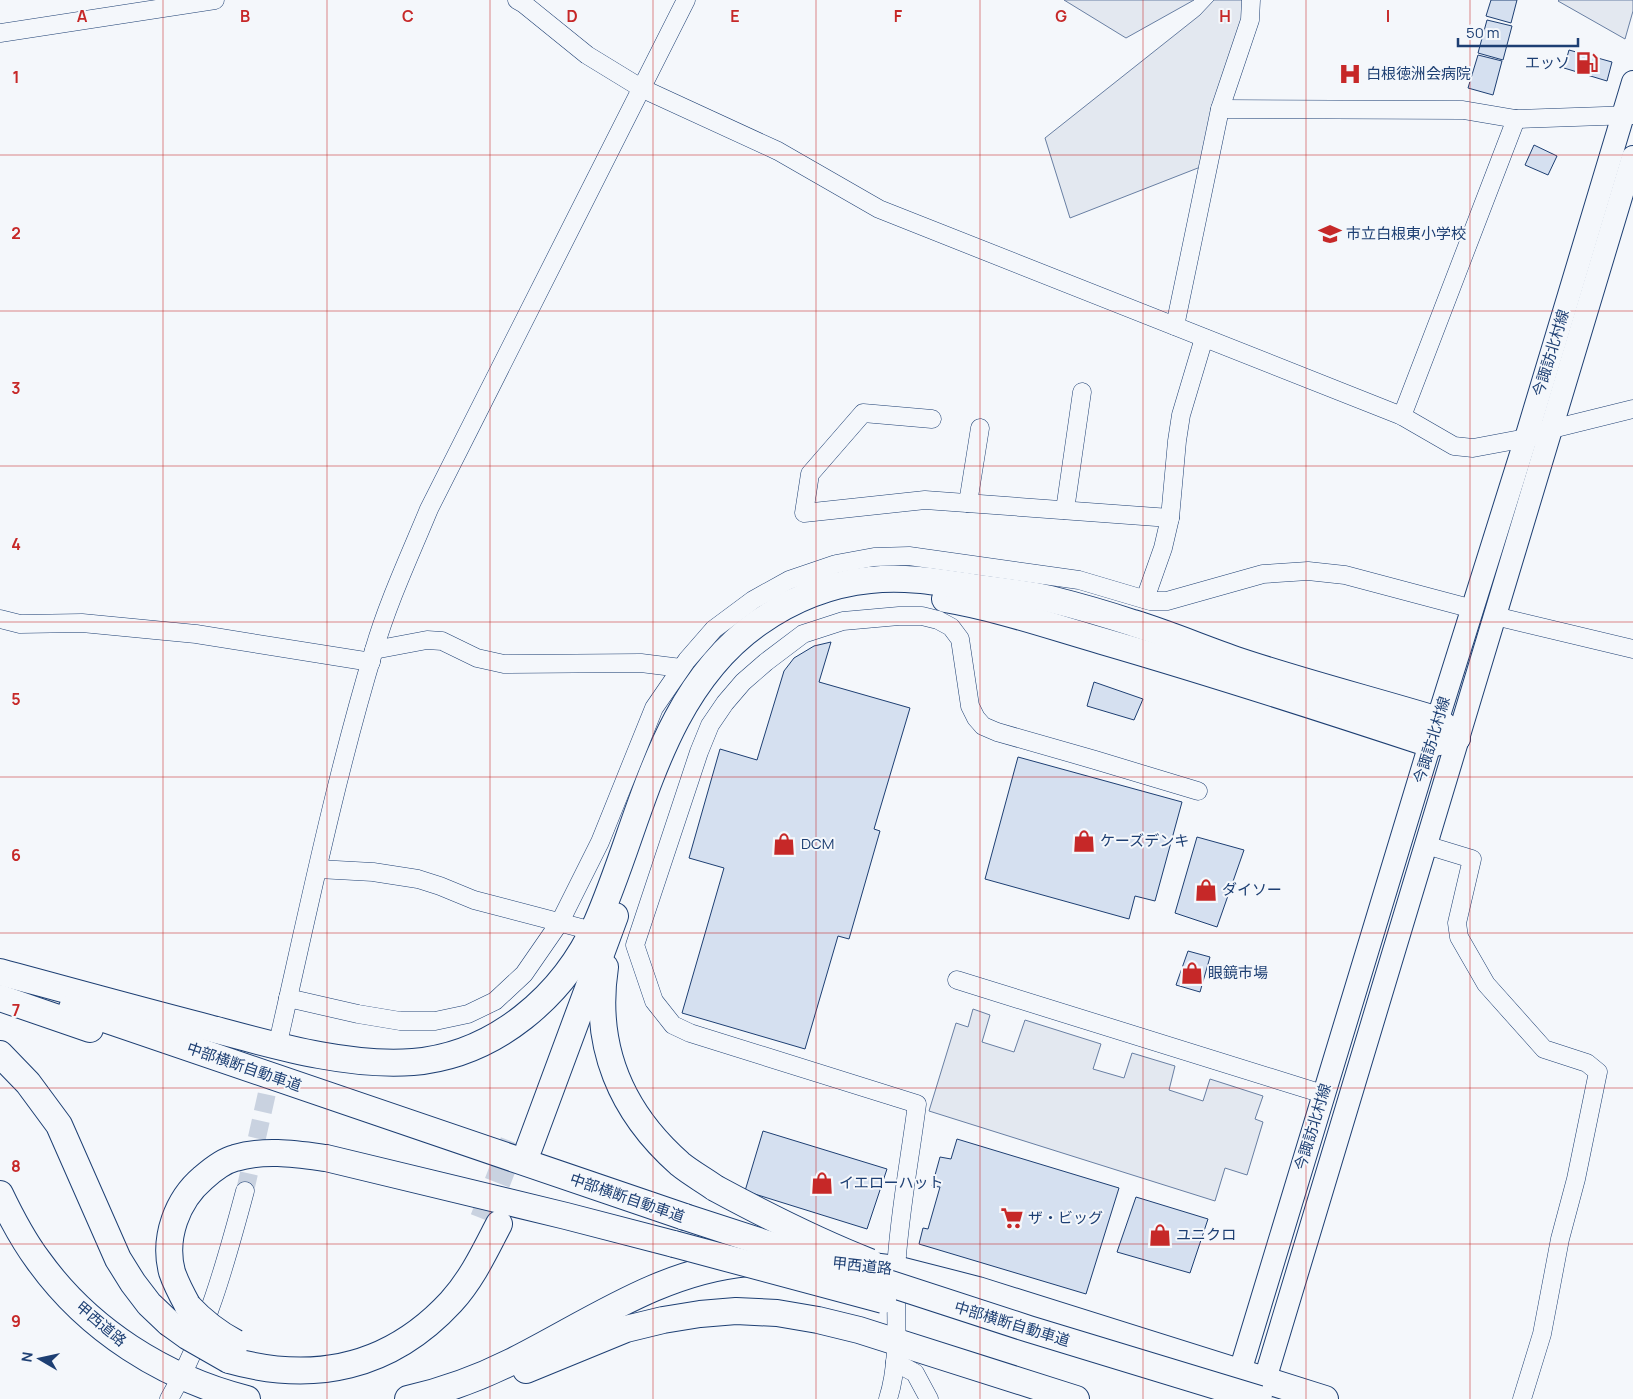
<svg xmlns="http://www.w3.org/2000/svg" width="1633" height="1399" viewBox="0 0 1633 1399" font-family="Manrope,'Noto Sans JP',sans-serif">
<rect width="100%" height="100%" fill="#f4f7fb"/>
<!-- parking -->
<g fill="#e3e8f0" stroke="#687fa3">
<polygon points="1064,0 1194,0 1126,38"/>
<polygon points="1214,0 1246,0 1245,16 1203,166 1070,218 1045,138 1200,15"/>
<polygon points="1559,0 1633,0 1633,11 1625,39 1558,1"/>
<polygon points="973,1009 990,1015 982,1042 1014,1052 1025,1020 1101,1044 1093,1069 1124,1078 1132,1053 1175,1066 1169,1090 1203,1101 1210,1079 1263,1096 1255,1119 1263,1122 1247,1175 1225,1168 1215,1201 929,1111 956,1023 968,1027"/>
</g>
<!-- building -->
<g fill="#d5e0f0" stroke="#1d3f73">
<polygon points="1491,0 1517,0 1511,23 1486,16"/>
<polygon points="1487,20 1512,26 1503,60 1478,53"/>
<polygon points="1569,50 1612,62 1607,81 1564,68"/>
<polygon points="1478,55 1502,61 1493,95 1468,88"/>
<polygon points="1534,145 1557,156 1548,175 1525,165"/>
<polygon points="831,642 819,682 910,708 874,829 880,831 849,939 838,936 805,1049 682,1013 724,868 689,858 720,749 757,760 784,671 794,658 814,646"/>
<polygon points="1094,682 1143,699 1134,720 1087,706"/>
<polygon points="1018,757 1182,802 1155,901 1135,896 1129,919 985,879"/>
<polygon points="1197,837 1244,850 1217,927 1175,913"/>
<polygon points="1188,951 1210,957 1200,992 1176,985"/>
<polygon points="763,1131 887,1169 867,1229 745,1191"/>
<polygon points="957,1139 1119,1188 1086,1294 919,1244 923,1228 928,1229 940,1187 932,1186 940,1157 951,1159"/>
<polygon points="1136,1197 1208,1219 1190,1273 1117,1252"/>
</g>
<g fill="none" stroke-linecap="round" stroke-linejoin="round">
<!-- minor-tunnel -->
<polyline stroke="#c9d2e0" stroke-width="18" stroke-dasharray="18 9" stroke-linecap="butt" points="245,1191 280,1035"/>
<!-- highway-tunnel -->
<polyline stroke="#c9d2e0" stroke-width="26" stroke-dasharray="26 13" stroke-linecap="butt" points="483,1219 513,1142"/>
<defs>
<g id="minor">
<polyline points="517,0 524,4 587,55 641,88 778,151 879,209 1402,416 1454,446 1473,448 1526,438 1552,429 1633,409"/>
<polyline points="0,33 215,0"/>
<polyline points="1220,109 1463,110 1516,119 1633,115"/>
<polyline points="1175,326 1220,109 1250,20 1251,0"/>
<polyline points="1402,416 1516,119"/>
<polyline points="932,419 863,413 810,474 804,513 925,500 1170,518"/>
<polyline points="968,503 980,428"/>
<polyline points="1065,510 1082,392"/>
<polyline points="1145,599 1163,548 1170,518 1177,441 1181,415 1204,338"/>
<polyline points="1495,616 1633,649"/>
<polyline points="0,619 20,624 82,623 196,634 371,662"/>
<polyline points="374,650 427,640 442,641 477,658 504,664 641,663 681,668"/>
<polyline points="1426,845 1472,859 1457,923 1459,937 1486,984 1544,1049 1587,1063 1598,1072 1576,1179 1560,1239 1542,1334 1522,1399"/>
<polyline points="318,869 373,872 418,879 440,886 474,900 581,928"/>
<polyline points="957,980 1323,1094"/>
<polyline points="288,998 358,1014 400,1021 435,1021 468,1014 495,1001 524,974 560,922 600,842 654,708 687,660 714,629 753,600 789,580 836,564 874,557 909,556 1079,580 1150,601 1167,601 1263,574 1308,571 1345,575 1473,609"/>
<path d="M280 1034C309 906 336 776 374 650 388 602 410 555 429 509L686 0"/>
<polyline points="895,1362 915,1373 929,1399"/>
<path d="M169 1399C206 1335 226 1262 245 1191"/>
<path d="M888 1399C901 1358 895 1312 896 1270 899 1214 910 1159 917 1104L690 1033 673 1025 654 1001 635 945 699 752 710 725 725 703 743 682 766 662 803 634 843 621 899 616H922L938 620 951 627 960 639 970 706 976 718 983 726 997 732 1095 760 1198 791"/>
</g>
<g id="major">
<polyline points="1235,1388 1430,744 1526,438 1633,82"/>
<polyline points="1260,1396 1633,157"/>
</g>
<g id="highway">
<path d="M945 599C998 608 1050 626 1102 641 1212 673 1321 708 1430 744L1457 738"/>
<path d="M605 967C593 1046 621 1112 680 1164 691 1173 704 1180 715 1188"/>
<path d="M0 972C70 991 139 1010 209 1028 273 1045 346 1067 413 1062 495 1055 564 996 597 922 642 819 660 692 758 623 792 599 829 584 870 580 905 576 939 582 973 587 998 591 1025 593 1050 599 1078 606 1106 614 1133 623 1169 634 1204 649 1239 661 1305 683 1372 700 1438 720L1457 738"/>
<polyline points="0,998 90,1029"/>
<polyline points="72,1008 685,1217"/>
<polyline points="0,1054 28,1083 59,1125 118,1259 133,1283 149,1304 169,1323"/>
<polyline points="529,1148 615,916"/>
<path d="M0 1194C11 1217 23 1240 38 1260 88 1330 164 1378 247 1399"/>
<polyline points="847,1263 896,1269 978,1290 1325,1399"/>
<path d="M188 1306C182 1295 176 1284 172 1272 163 1238 177 1200 203 1178 212 1170 223 1161 235 1158 265 1149 296 1154 326 1158L566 1216 674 1244"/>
<path d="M229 1360C314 1384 390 1368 451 1302 472 1279 485 1251 499 1224"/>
<polyline points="526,1370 626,1329 663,1320 700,1314 736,1311 777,1313 818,1320 859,1330 1076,1399"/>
<path d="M408 1399C443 1391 479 1378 511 1362 589 1323 660 1271 748 1263"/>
</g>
</defs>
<!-- minor casing -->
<use href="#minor" stroke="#1d3f73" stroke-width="19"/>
<!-- major casing -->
<use href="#major" stroke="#1d3f73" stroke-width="24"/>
<!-- highway casing -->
<use href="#highway" stroke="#1d3f73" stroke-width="28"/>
<!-- minor -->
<use href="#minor" stroke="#f4f7fb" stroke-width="18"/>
<!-- major -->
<use href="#major" stroke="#f4f7fb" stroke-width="22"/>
<!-- highway -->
<use href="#highway" stroke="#f4f7fb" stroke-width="26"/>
<defs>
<g id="highway-bridge">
<path d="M715 1188C765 1215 816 1241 870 1262"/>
<polyline points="685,1217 1029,1329 1259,1399"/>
<polyline points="674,1244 883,1300"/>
<path d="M188 1306C203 1322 217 1333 236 1343"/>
<polyline points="169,1323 187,1336 229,1360"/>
</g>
</defs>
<!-- highway-bridge casing -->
<use href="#highway-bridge" stroke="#1d3f73" stroke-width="28" stroke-linecap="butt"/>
<!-- highway-bridge -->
<use href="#highway-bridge" stroke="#f4f7fb" stroke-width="26"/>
</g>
<!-- grid -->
<path fill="none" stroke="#c62828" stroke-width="1" stroke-opacity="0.55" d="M163 0V1399M327 0V1399M490 0V1399M653 0V1399M816 0V1399M980 0V1399M1143 0V1399M1306 0V1399M1470 0V1399M0 155H1633M0 311H1633M0 466H1633M0 622H1633M0 777H1633M0 933H1633M0 1088H1633M0 1244H1633"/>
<!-- icons -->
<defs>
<symbol id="fuel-bare" viewBox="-9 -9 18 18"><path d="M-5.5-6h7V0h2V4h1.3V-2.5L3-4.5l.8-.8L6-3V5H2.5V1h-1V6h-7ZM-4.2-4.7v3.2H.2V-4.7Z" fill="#c62828" stroke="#f4f7fb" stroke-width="2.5" paint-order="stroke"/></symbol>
<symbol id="hospital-bare" viewBox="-9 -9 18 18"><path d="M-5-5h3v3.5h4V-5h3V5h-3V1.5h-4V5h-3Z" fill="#c62828" stroke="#f4f7fb" stroke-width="2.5" paint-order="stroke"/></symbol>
<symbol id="school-bare" viewBox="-9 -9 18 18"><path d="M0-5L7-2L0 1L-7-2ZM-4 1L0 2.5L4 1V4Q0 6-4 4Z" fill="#c62828" stroke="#f4f7fb" stroke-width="2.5" paint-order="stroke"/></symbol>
<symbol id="shop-bare" viewBox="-9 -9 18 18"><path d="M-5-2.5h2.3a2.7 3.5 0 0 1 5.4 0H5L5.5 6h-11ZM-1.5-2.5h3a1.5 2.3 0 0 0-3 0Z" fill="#c62828" stroke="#f4f7fb" stroke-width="2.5" paint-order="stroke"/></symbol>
<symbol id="supermarket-bare" viewBox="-9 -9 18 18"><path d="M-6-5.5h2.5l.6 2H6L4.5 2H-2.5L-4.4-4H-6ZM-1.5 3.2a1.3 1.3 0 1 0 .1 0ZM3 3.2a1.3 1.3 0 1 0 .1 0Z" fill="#c62828" stroke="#f4f7fb" stroke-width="2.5" paint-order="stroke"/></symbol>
</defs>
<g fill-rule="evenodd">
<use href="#fuel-bare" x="1571" y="47" width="32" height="32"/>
<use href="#hospital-bare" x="1334" y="58" width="32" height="32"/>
<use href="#school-bare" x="1314" y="218" width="32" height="32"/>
<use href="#shop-bare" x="1068" y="825" width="32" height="32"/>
<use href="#shop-bare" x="768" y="828" width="32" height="32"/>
<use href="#shop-bare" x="1190" y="874" width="32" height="32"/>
<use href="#shop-bare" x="1176" y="957" width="32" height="32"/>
<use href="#shop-bare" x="806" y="1167" width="32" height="32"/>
<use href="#supermarket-bare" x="996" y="1202" width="32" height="32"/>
<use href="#shop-bare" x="1144" y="1219" width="32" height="32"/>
</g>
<g text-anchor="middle" stroke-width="4" stroke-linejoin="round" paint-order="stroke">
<!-- poi labels -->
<g font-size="15" fill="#1d3f73" stroke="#f4f7fb" text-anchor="start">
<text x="1570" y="68" text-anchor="end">エッソ</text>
<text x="1366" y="79">白根徳洲会病院</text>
<text x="1346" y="239">市立白根東小学校</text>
<text x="1100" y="846">ケーズデンキ</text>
<text x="801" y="849">DCM</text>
<text x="1222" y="895">ダイソー</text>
<text x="1208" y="978">眼鏡市場</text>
<text x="839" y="1188">イエローハット</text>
<text x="1028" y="1223">ザ・ビッグ</text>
<text x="1176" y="1240">ユニクロ</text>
</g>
<!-- street labels -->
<g font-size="15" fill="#1d3f73" stroke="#f4f7fb">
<text transform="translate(1551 353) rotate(-73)" y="5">今諏訪北村線</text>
<text transform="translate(1432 740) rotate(-73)" y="5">今諏訪北村線</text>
<text transform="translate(244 1067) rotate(19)" y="5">中部横断自動車道</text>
<text transform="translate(1313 1127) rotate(-73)" y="5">今諏訪北村線</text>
<text transform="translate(627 1198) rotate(19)" y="5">中部横断自動車道</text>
<text transform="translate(862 1266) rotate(6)" y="5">甲西道路</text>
<text transform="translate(101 1324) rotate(40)" y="5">甲西道路</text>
<text transform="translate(1012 1324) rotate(17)" y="5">中部横断自動車道</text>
</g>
</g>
<g font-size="16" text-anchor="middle" font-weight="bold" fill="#c62828" stroke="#f4f7fb" stroke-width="4" stroke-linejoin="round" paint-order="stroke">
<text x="82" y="22">A</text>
<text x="245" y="22">B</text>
<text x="408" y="22">C</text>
<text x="572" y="22">D</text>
<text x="735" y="22">E</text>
<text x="898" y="22">F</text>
<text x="1061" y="22">G</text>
<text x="1225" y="22">H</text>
<text x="1388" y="22">I</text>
<text x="16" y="83">1</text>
<text x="16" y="239">2</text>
<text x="16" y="394">3</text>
<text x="16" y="550">4</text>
<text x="16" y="705">5</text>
<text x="16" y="861">6</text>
<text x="16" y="1016">7</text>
<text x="16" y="1172">8</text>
<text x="16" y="1327">9</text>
</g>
<!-- north arrow -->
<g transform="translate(40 1359) rotate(279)" stroke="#f4f7fb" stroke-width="4" paint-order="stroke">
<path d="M0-4L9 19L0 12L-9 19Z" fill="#1d3f73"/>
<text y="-8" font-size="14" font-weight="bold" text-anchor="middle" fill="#1d3f73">N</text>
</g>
<!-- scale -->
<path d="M1458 38v8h120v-8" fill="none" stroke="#1d3f73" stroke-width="2.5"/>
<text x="1466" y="38" font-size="15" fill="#1d3f73" stroke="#f4f7fb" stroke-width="4" paint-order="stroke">50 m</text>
</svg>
